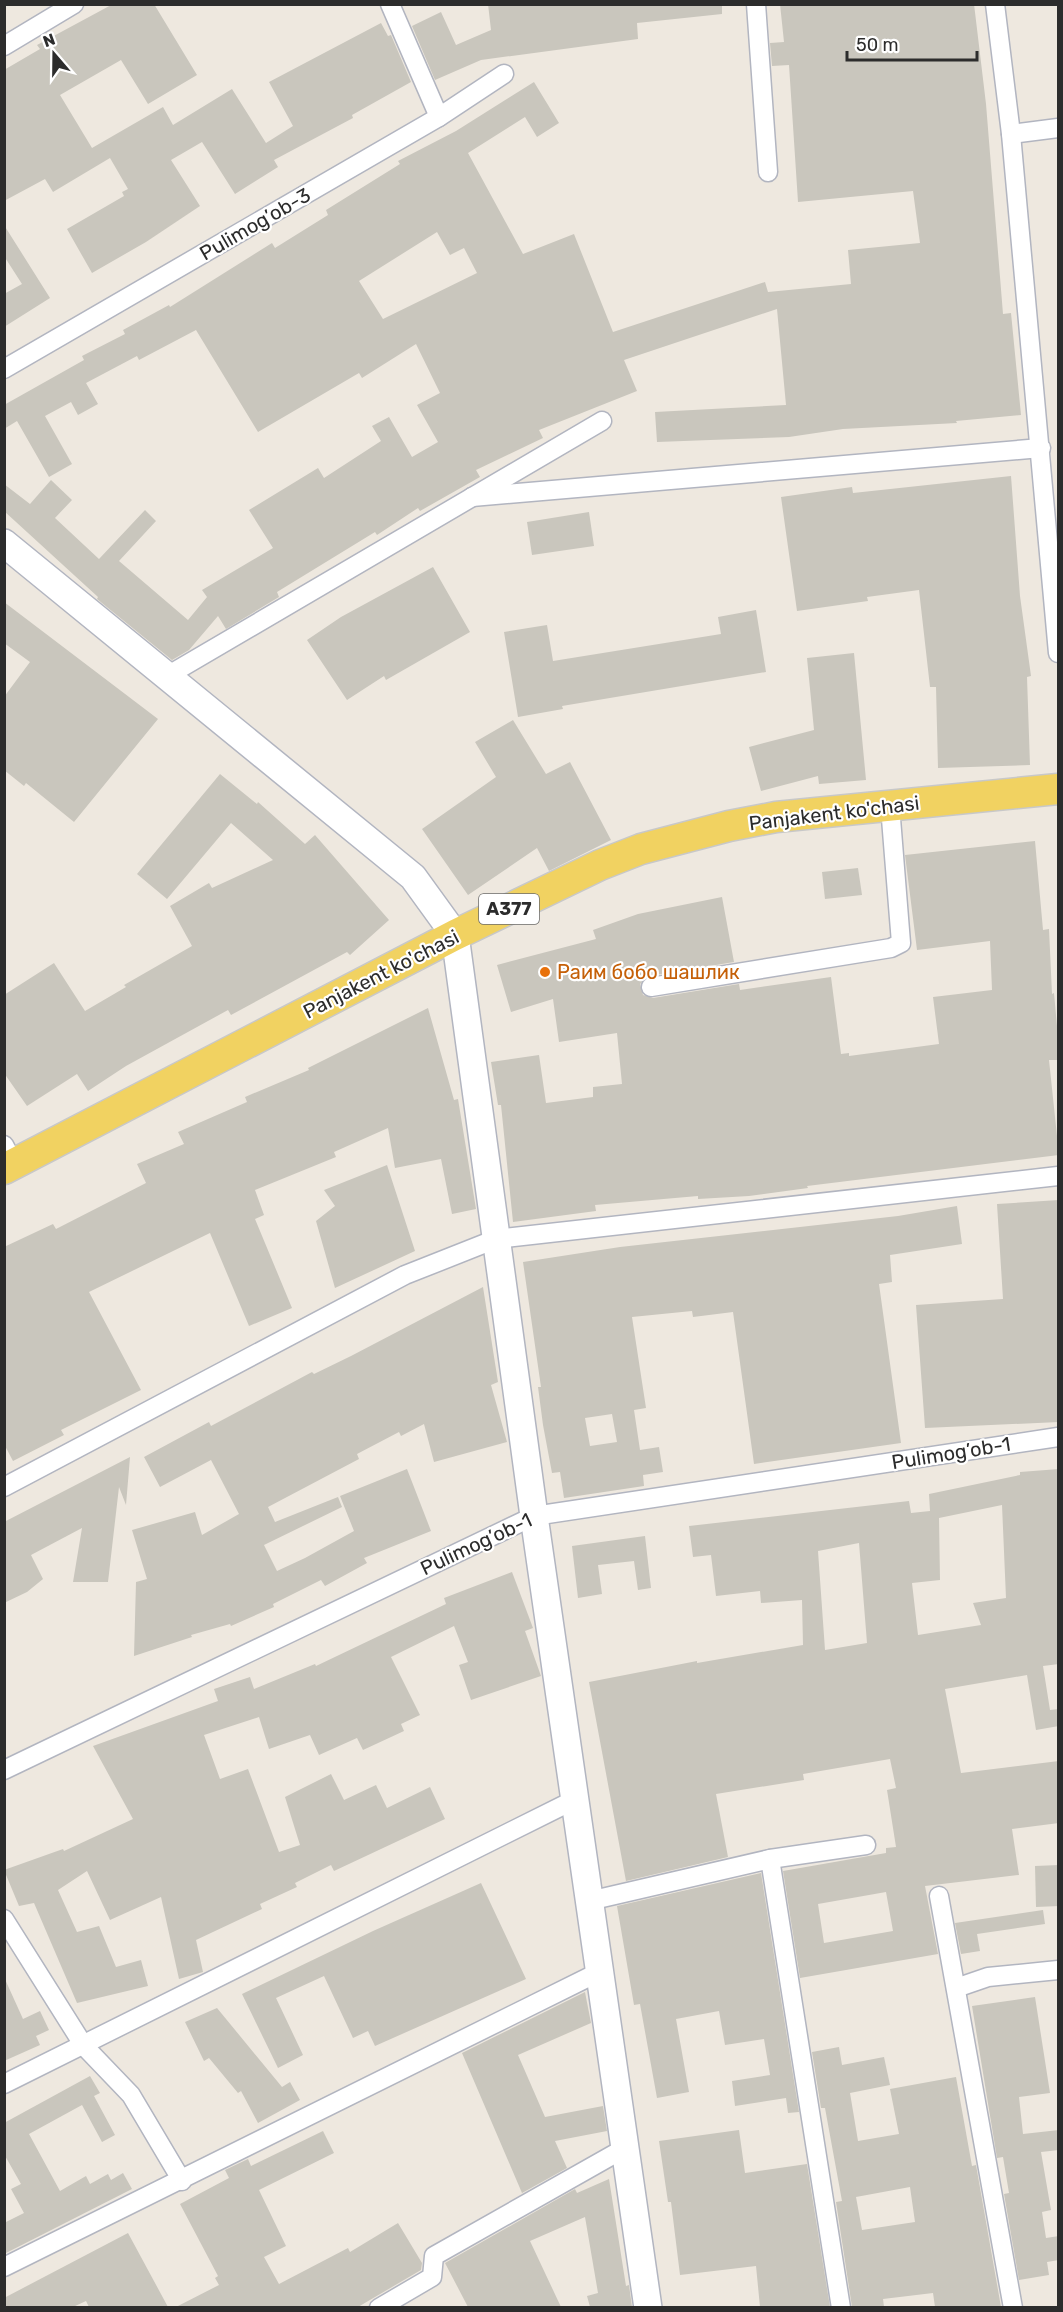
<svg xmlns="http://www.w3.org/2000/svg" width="1063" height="2312" viewBox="0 0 1063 2312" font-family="Rubik,sans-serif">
<rect width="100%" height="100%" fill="#eee8df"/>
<!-- building -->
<g fill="#c9c6bd" fill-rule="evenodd">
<polygon points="113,4 154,4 197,75 148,104 121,60 60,95 92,148 163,107 173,125 232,89 266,143 293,126 269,82 381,23 388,36 391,35 411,82 352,115 353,118 274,160 278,167 235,194 202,142 171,160 200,206 146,242 92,273 67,229 124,196 122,192 128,189 110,158 53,192 45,179 4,201 4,70 40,49 37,45"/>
<polygon points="488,4 722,4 722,14 637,23 638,39 481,60 435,80 412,26 441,12 456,45 491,30"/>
<path d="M780 4H974L986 104 1003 314 1011 313 1021 415 956 421 957 423 843 429 789 437 657 442 655 412 786 405 777 309 624 360 637 391 539 430 543 438 476 470 480 477 420 511 418 508 377 535 375 532 277 592 279 597 226 629 218 616 189 650 172 660 97 599 98 597 4 511V484L30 504 51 480 72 500 55 518 99 559 145 510 156 521 119 561 188 620 207 597 202 590 273 548 249 510 318 468 324 478 381 441 372 426 389 417 412 457 438 442 417 405 440 393 416 344 362 378 359 373 258 432 196 330 139 360 137 356 86 383 98 404 78 415 71 402 45 416 72 464 49 477 17 421 4 429V405L84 360 82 356 125 334 123 330 169 305 170 307 272 243 275 248 328 215 326 210 400 164 398 161 456 131 534 82 559 123 537 137 525 117 468 153 523 254 574 234 613 332 765 282 768 292 851 284 848 250 920 243 913 191 798 202 789 65 772 66 770 43 784 42ZM437 232 450 255 464 248 477 273 383 319 359 281Z"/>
<polygon points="4,225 50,298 4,327 4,294 22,284 4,256"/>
<polygon points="1011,476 1020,596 1031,676 1027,677 1030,765 938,768 936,687 930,687 919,590 867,597 868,601 797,611 781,497 852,487 853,493"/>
<polygon points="589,512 594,546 532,555 527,522"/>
<polygon points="433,567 470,632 386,680 384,676 347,700 307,640 341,617"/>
<polygon points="4,602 158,719 74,822 26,783 24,786 4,770 4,697 30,662 4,643"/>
<polygon points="756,610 766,672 562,706 563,709 518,717 504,632 547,625 553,661 721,634 718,617"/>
<polygon points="854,653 866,780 819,784 818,776 761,791 749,747 814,730 807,658"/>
<polygon points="513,720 546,774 570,762 611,840 549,871 537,848 468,895 422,829 496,777 475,742"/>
<polygon points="220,774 257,804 258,802 305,844 315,835 389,920 350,955 347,952 231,1015 228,1010 126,1066 88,1091 77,1074 27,1106 4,1073 4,995 54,963 85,1011 126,987 124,985 192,946 170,906 209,883 212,888 273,860 231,823 167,899 137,874"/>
<polygon points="1035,841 1043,930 1049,929 1052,994 1054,993 1059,1048 1059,1060 1049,1060 1059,1155 807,1186 808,1188 749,1196 698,1199 698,1196 595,1205 596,1211 513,1222 501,1105 498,1105 491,1062 539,1055 546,1103 593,1097 593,1087 622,1084 617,1033 559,1042 553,999 511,1012 497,965 596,939 593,930 638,914 722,897 734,962 649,976 640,984 643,995 653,998 739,984 740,990 831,977 841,1054 849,1053 849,1056 939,1044 933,997 992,990 990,941 917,950 905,855"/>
<polygon points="858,868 862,895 825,899 822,872"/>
<polygon points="428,1008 454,1100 458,1099 476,1209 452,1214 441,1159 395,1168 388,1128 334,1152 336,1157 255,1190 264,1215 255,1219 292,1308 249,1326 210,1233 89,1292 141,1390 61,1430 64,1435 13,1461 4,1444 4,1247 53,1224 56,1229 146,1183 137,1164 184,1144 178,1132 247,1102 245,1097 309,1070 308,1068"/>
<polygon points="387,1165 415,1251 335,1288 316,1221 335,1206 324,1190"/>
<polygon points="1059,1200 1059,1422 925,1428 916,1305 1003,1299 997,1204"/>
<path d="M957 1206 962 1244 890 1255 892 1282 879 1284 901 1443 754 1464 733 1312 693 1317 692 1311 632 1317 646 1408 634 1410 640 1450 659 1447 663 1472 643 1475 644 1486 564 1498 560 1472 552 1473 543 1425 538 1387H541L523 1262 620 1247 898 1216ZM612 1414 617 1442 590 1446 585 1418Z"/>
<polygon points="483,1287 498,1382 491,1385 507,1442 434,1462 424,1424 401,1436 399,1432 357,1454 359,1459 268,1507 275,1522 338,1497 342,1507 264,1545 277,1571 305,1558 354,1531 340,1496 407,1469 431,1531 364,1558 367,1563 325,1586 321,1580 273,1604 274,1607 231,1626 230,1624 191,1635 192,1637 134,1656 136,1582 147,1579 132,1530 195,1512 202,1535 239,1514 211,1460 160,1487 144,1457 209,1422 211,1426 312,1372 314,1374 351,1356"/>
<polygon points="130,1457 126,1505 119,1487 108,1582 73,1582 82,1528 31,1555 43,1579 27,1592 4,1603 4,1522"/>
<path d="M1059 1469V1664L1043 1666 1050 1710 1059 1709V1726L1036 1730 1027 1675 945 1689 961 1773 1059 1761V1823L1012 1829 1019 1875 925 1886 938 1954 800 1978 783 1871 886 1853V1848L896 1847 887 1790 896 1788 890 1759 803 1774 804 1780 716 1794 728 1857 626 1881 589 1682 697 1661V1663L803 1645 802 1600 761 1603 760 1591 716 1596 711 1555 693 1557 689 1526 909 1501 911 1513 930 1511 929 1494 1020 1475V1472ZM1002 1505 1006 1598 973 1603 981 1625 918 1635 912 1583 940 1580 939 1518ZM859 1543 867 1643 825 1650 818 1551ZM886 1892 893 1931 824 1943 818 1904Z"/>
<polygon points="645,1536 651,1588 638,1590 634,1561 598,1565 602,1594 578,1598 572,1546"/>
<polygon points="512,1572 533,1628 525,1631 541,1676 471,1700 459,1665 468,1662 454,1626 391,1657 420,1715 401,1724 404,1731 363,1750 357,1738 319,1755 310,1735 269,1749 259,1717 204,1735 220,1779 248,1769 279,1852 300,1845 285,1797 331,1774 344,1800 376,1785 387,1808 430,1787 445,1819 334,1871 331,1865 295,1883 297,1887 260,1904 262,1909 196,1940 203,1972 179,1979 161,1897 110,1920 87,1871 58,1890 77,1932 99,1926 116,1967 141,1960 148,1986 77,2003 34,1903 19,1906 4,1870 63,1849 64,1851 133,1819 93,1746 218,1701 214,1689 250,1677 254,1689 315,1664 316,1666 446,1604 444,1598"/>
<polygon points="1059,1865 1059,1906 1036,1907 1035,1866"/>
<polygon points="761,1873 799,2112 788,2113 786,2098 735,2106 732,2081 770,2075 764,2039 725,2045 719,2011 676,2019 689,2092 657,2098 640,2004 634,2005 617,1906"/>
<polygon points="481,1883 526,1979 375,2046 368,2031 353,2038 324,1976 276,1998 303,2055 278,2068 242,1994 373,1931"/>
<polygon points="1043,1910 1045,1924 977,1934 980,1951 961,1954 955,1923"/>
<polygon points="4,1977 23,2019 40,2011 49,2030 36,2036 40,2045 4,2061"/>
<polygon points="585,1992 591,2023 518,2055 545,2117 603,2106 607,2131 555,2141 567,2168 522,2193 462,2053"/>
<polygon points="1035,1997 1050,2093 1019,2097 1023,2134 1059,2130 1059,2150 1041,2152 1051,2210 1042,2212 1046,2238 1059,2236 1059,2260 1047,2262 1049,2275 1019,2280 1004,2194 1009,2193 1003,2157 997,2158 972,2006"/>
<polygon points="217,2008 282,2087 290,2082 300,2100 258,2123 241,2091 238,2093 209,2058 204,2061 185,2022"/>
<path d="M839 2047 842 2065 884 2057 890 2085 850 2093 858 2141 899 2134 890 2089 956 2077 972 2166 976 2165 1001 2307H935L933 2293 883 2299 884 2307H852L836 2202 842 2201 825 2108H821L812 2052ZM910 2187 915 2222 862 2230 856 2197Z"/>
<polygon points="90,2076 100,2093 94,2096 115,2135 102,2142 82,2105 29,2134 60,2191 86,2176 90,2184 108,2174 111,2180 123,2173 132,2189 4,2254 4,2223 24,2213 11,2189 21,2184 4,2154 4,2123"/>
<polygon points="739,2130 745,2173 807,2164 830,2307 760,2307 756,2266 680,2275 671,2202 668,2202 659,2141"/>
<polygon points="323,2131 334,2153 259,2190 286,2246 264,2257 279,2284 348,2248 350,2252 398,2223 422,2263 421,2270 358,2307 176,2307 219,2285 215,2278 218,2276 180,2204 229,2178 225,2170 248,2159 251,2166"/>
<polygon points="609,2179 626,2286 629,2285 632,2307 590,2307 587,2296 598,2293 585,2217 530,2241 561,2307 468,2307 445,2263 575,2189 577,2193"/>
<polygon points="128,2233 168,2307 89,2307 86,2301 73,2307 4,2307 4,2298"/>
</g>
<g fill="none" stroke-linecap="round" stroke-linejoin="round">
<defs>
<g id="street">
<polyline points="390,4 439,117"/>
<polyline points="756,4 768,172"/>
<polyline points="995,4 1011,134 1058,653"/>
<polyline points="4,46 74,4"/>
<polyline points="1011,134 1058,128"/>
<polyline points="4,369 439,117 504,74"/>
<polyline points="472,497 1041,448"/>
<polyline points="167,676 602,421"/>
<polyline points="651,987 891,948 901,943 890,806"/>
<polyline points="4,1145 14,1164"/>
<polyline points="4,1487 405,1275 496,1239 1058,1176"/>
<polyline points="4,1770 534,1516 1058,1437"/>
<polyline points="770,1859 841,2308"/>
<polyline points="939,1896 1013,2308"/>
<polyline points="589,1901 770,1859 866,1845"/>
<polyline points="4,1919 84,2046 131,2095 182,2181"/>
<polyline points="956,1988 988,1977 1058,1970"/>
<polyline points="4,2084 574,1800"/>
<polyline points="4,2267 601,1971"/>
<polyline points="379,2308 432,2277 434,2256 625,2148"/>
</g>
<polyline id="secondary" points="4,543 413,877 455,935 534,1516 648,2308"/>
<polyline id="primary" points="4,1169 455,935 600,865 641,849 729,826 776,817 1058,789"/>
</defs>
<!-- street casing -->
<use href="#street" stroke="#b2b5c0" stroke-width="21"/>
<!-- secondary casing -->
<use href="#secondary" stroke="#b2b5c0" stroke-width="30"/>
<!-- primary casing -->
<use href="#primary" stroke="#c8c8c8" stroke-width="33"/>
<!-- street -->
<use href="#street" stroke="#fff" stroke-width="18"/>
<!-- secondary -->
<use href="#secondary" stroke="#fff" stroke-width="27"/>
<!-- primary -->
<use href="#primary" stroke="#f1d261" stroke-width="30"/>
</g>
<!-- markers -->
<circle fill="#e8710a" stroke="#fff" stroke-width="2" cx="545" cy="972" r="6"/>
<g text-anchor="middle" stroke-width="4.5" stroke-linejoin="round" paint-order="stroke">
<!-- shield labels -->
<rect fill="#fff" stroke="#6b6b6b" stroke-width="1.5" x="479" y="894" width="60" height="30" rx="4.5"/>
<g font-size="18" font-weight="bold" fill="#2c2c2c">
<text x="509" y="915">A377</text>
</g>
<!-- street labels -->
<g font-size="20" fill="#2c2c2c" stroke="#fff">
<text transform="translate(255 224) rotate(-30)" y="7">Pulimog’ob-3</text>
<text transform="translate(834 813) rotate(-7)" y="7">Panjakent ko'chasi</text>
<text transform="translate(381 974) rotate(-27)" y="7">Panjakent ko'chasi</text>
<text transform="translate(951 1453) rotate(-9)" y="7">Pulimog’ob-1</text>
<text transform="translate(476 1544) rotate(-25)" y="7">Pulimog’ob-1</text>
</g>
<!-- food labels -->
<g font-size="20" fill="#c56008" stroke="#fff" text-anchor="start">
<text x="557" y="979">Раим бобо шашлик</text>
</g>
</g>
<!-- border -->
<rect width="1063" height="2312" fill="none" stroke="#2c2c2c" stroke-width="12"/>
<!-- north arrow -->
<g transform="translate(54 54) rotate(340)" stroke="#ffffff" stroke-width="4.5" paint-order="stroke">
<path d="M0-4.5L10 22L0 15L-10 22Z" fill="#2c2c2c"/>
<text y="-9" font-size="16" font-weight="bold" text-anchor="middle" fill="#2c2c2c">N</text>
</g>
<!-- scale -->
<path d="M847 51v9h130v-9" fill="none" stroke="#2c2c2c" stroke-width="3"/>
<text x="856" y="51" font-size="18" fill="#2c2c2c" stroke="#ffffff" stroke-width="4.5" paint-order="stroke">50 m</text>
</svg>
